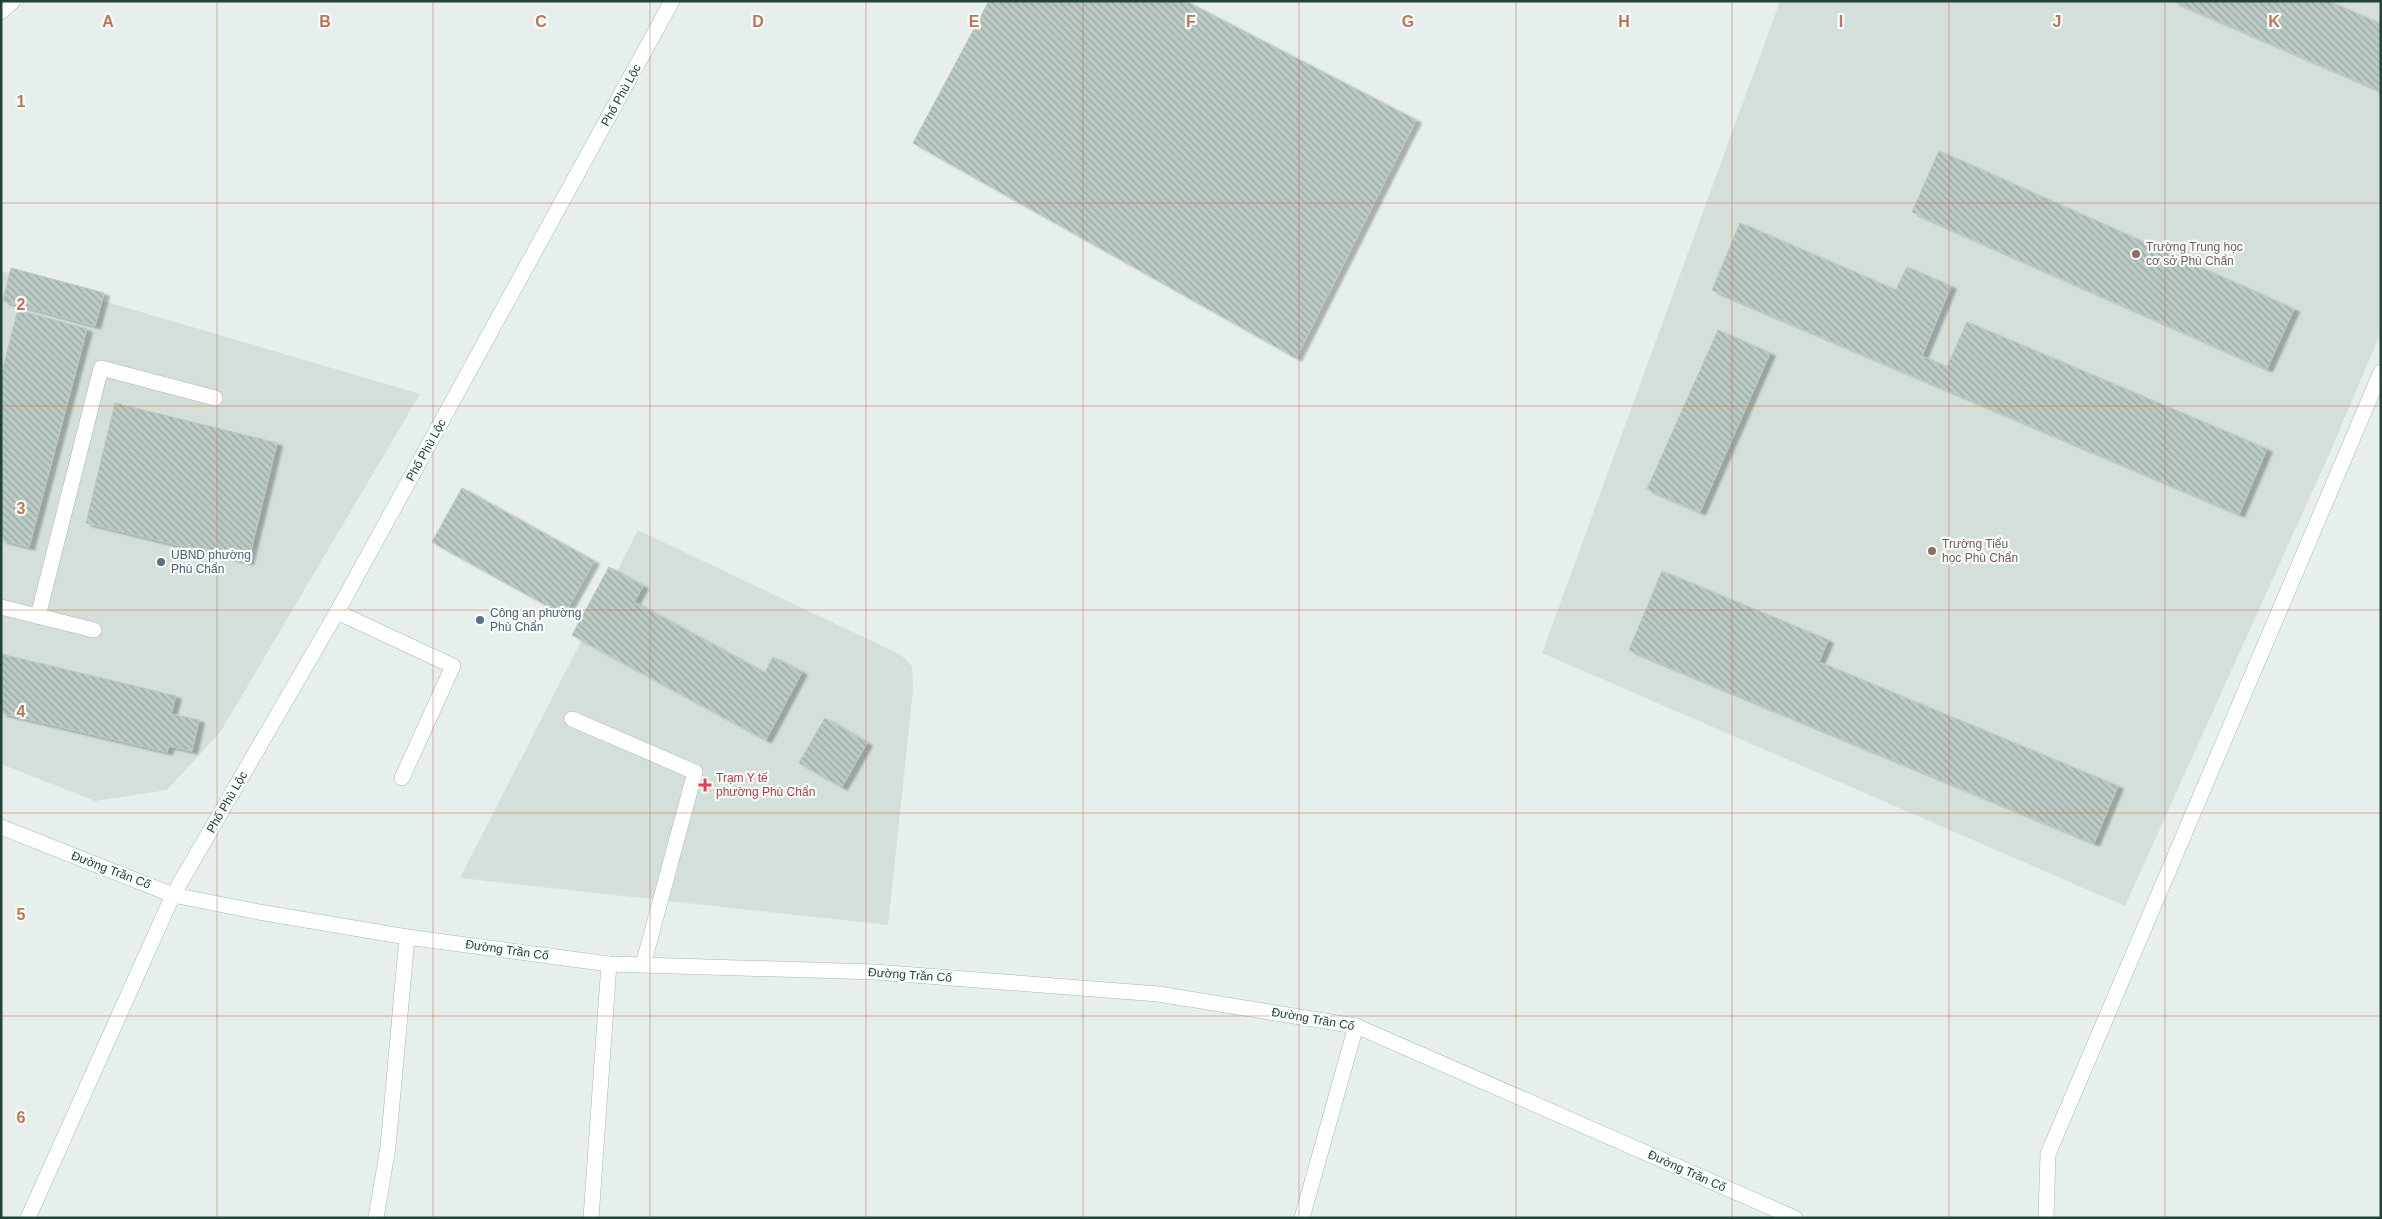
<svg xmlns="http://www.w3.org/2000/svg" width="2382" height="1219" viewBox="0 0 2382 1219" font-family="Helvetica,sans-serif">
<defs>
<pattern id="building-back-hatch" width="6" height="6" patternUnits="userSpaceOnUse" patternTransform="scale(1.25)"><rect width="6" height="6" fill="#bbcac4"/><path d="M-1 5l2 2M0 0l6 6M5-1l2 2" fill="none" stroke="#98a6a0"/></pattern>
<filter id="shadow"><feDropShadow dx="5.5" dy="3" stdDeviation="1" flood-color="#0004"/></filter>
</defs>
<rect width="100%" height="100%" fill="#e6efeb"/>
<!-- built -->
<g fill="#d4dfda">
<polygon points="1780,1 2381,1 2381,332 2331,450 2125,906 1542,653"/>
<polygon points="1,271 420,394 221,731 167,790 95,801 1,764"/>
<polygon points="638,530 901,655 912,666 913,691 888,925 460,878"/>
</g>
<!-- building -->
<g fill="url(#building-back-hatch)" stroke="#b8c9c2" filter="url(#shadow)">
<polygon points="989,1 1185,1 1416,120 1296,358 913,143"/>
<polygon points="2173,1 2328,1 2381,24 2381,91"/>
<polygon points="1939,151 2294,309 2267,369 1912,212"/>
<polygon points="1740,223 1896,290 1907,267 1951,286 1922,356 1947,367 1967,322 2267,449 2239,514 1712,290"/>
<polygon points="11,268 104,293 95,326 3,301"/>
<polygon points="18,310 87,329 29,547 1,540 1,375"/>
<polygon points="1718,330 1770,353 1700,512 1647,489"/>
<polygon points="115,403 277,443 248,562 86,523"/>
<polygon points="462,488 594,561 564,615 432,542"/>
<polygon points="609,567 643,586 634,602 765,673 773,657 802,672 766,740 572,635"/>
<polygon points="1662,571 1828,640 1819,662 2118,786 2094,843 1629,650"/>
<polygon points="1,654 176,696 171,714 199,720 192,751 169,746 167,752 1,713"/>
<polygon points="825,718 867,743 842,787 799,763"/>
</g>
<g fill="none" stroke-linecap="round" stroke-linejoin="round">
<defs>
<g id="lane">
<polyline points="1,607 94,630"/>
<polyline points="337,612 453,666 402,778"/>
<polyline points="38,616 101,368 215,398"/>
<polyline points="572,719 695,772 643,965"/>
<polyline points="1302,1218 1356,1026"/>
</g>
<g id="street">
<polyline points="376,1218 388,1147 407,937"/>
<polyline points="591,1218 609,964"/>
<polyline points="2046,1218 2048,1154 2381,372"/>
</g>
<g id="secondary">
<polyline points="1,12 13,1"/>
<polyline points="1,827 173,895 259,912 407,937 609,964 875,972 1158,994 1356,1026 1795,1218"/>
<polyline points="28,1218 173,895 337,612 672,1"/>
</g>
</defs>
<!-- lane casing -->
<use href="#lane" stroke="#a8b8b2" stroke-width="16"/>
<!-- street casing -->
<use href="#street" stroke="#a8b8b2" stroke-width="16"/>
<!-- secondary casing -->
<use href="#secondary" stroke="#a4bbb3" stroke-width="16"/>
<!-- lane -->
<use href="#lane" stroke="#fff" stroke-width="15"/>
<!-- street -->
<use href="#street" stroke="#fff" stroke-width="15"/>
<!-- secondary -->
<use href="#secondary" stroke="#fff" stroke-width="15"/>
</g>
<!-- grid -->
<path fill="none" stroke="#c07456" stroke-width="1" stroke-opacity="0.55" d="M217 1V1218M433 1V1218M650 1V1218M866 1V1218M1083 1V1218M1299 1V1218M1516 1V1218M1732 1V1218M1949 1V1218M2165 1V1218M1 203H2381M1 406H2381M1 610H2381M1 813H2381M1 1016H2381"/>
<!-- markers -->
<g fill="#8d6e63" stroke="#f7fbf9" stroke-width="2">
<circle cx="2136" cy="254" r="5"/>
<circle cx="1932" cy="551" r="5"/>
</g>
<g fill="#5c6f8a" stroke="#f7fbf9" stroke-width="2">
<circle cx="161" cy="562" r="5"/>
<circle cx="480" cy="620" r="5"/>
</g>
<path fill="#e0444e" stroke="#f7fbf9" stroke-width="2" d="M702.5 777.5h5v5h5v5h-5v5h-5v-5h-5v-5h5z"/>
<g text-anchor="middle" stroke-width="4.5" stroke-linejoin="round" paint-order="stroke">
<!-- street labels -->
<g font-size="12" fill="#24423a" stroke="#f7fbf9">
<text transform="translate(621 95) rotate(-61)" y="4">Phố Phù Lộc</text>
<text transform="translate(426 450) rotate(-61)" y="4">Phố Phù Lộc</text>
<text transform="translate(227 802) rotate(-60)" y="4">Phố Phù Lộc</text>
<text transform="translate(111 870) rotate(21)" y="4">Đường Trần Cố</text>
<text transform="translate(507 950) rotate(8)" y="4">Đường Trần Cố</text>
<text transform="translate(910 975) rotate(4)" y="4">Đường Trần Cố</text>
<text transform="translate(1313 1019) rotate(10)" y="4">Đường Trần Cố</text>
<text transform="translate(1687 1171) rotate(24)" y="4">Đường Trần Cố</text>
</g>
<!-- education labels -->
<g font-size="12" fill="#785e54" stroke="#f7fbf9" text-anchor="start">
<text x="2146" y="251">Trường Trung học<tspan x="2146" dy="14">cơ sở Phù Chẩn</tspan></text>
<text x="1942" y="548">Trường Tiểu<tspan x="1942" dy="14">học Phù Chẩn</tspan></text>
</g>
<!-- service labels -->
<g font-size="12" fill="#4e5e75" stroke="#f7fbf9" text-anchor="start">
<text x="171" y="559">UBND phường<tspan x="171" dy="14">Phù Chẩn</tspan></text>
<text x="490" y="617">Công an phường<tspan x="490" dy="14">Phù Chẩn</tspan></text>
</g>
<!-- health labels -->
<g font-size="12" fill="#be3a42" stroke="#f7fbf9" text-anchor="start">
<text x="716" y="782">Trạm Y tế<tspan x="716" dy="14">phường Phù Chẩn</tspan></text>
</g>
</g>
<g font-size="16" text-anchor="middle" font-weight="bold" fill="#c07456" stroke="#f7fbf9" stroke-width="4.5" stroke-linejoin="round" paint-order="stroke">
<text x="108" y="27">A</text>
<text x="325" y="27">B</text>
<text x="541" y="27">C</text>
<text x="758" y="27">D</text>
<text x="974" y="27">E</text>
<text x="1191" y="27">F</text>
<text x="1408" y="27">G</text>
<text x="1624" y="27">H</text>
<text x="1841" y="27">I</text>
<text x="2057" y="27">J</text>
<text x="2274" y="27">K</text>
<text x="21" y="107">1</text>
<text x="21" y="310">2</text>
<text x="21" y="514">3</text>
<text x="21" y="717">4</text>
<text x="21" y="920">5</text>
<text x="21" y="1123">6</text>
</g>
<!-- border -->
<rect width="2382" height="1219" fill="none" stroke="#24423a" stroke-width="5"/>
</svg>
